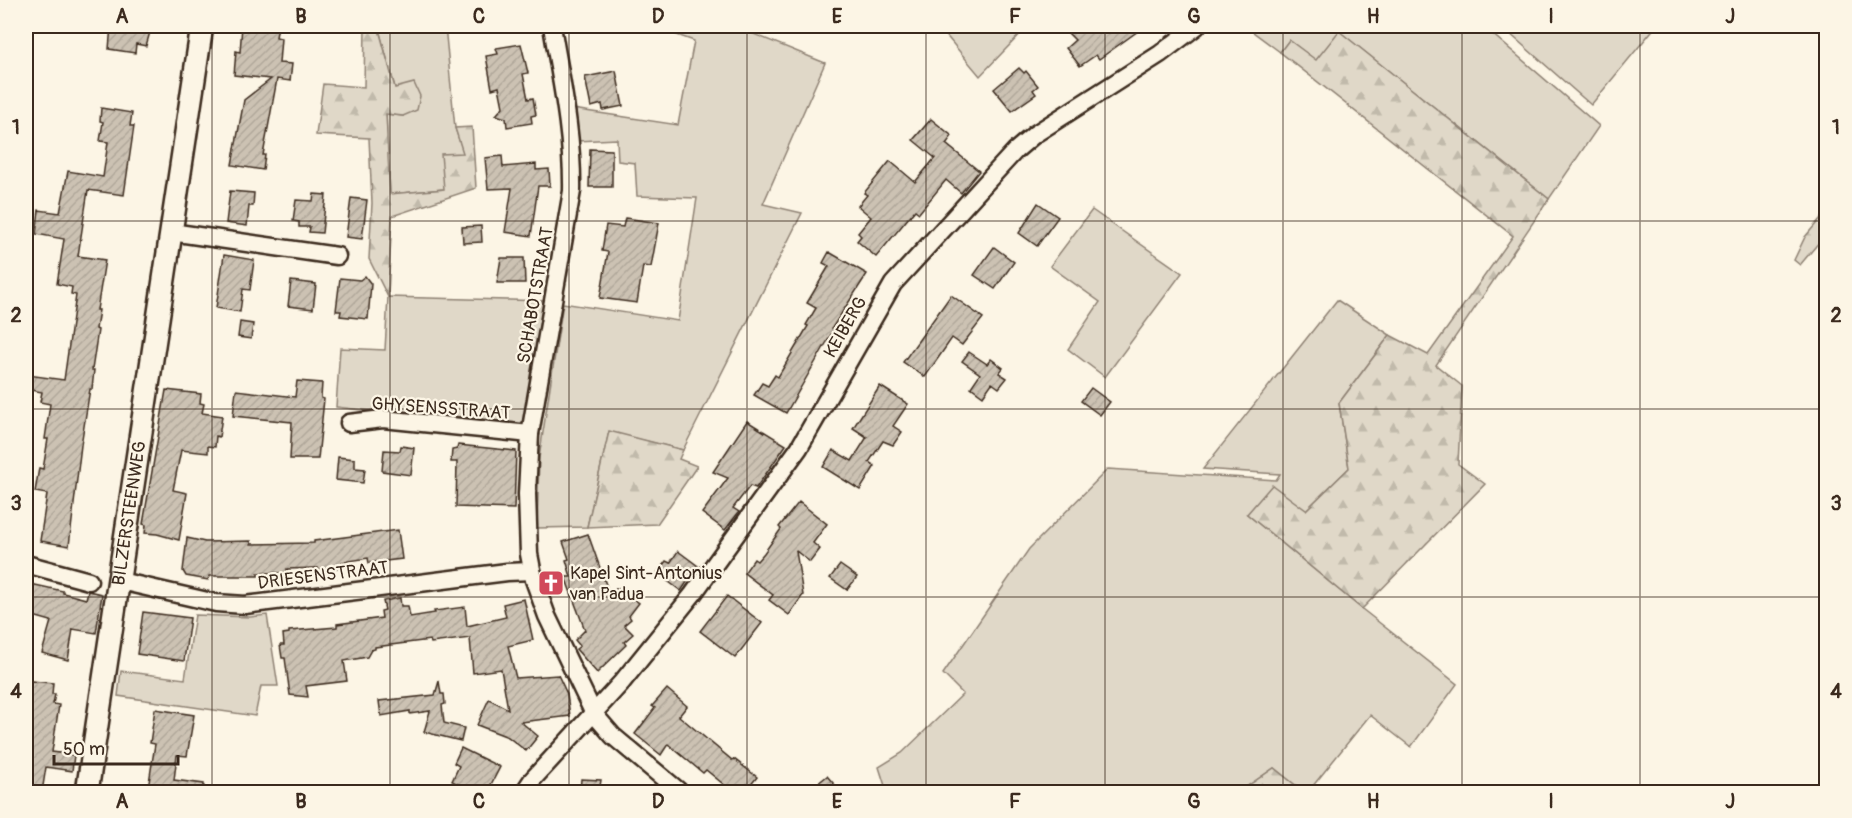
<svg xmlns="http://www.w3.org/2000/svg" width="1852" height="818" viewBox="0 0 1852 818" font-family="Pangolin,sans-serif">
<defs>
<pattern id="forest-firs" width="22" height="20" patternUnits="userSpaceOnUse" patternTransform="scale(1.5)"><rect width="22" height="20" fill="#e0d8c8"/><path d="M5 1l3.5 6h-7zM16 11l3.5 6h-7z" fill="#c1baab"/></pattern>
<pattern id="building-hatch" width="6" height="6" patternUnits="userSpaceOnUse" patternTransform="scale(1.5)"><rect width="6" height="6" fill="#ccc2b3"/><path d="M-1 1l2-2M0 6l6-6M5 7l2-2" fill="none" stroke="#b0a79a"/></pattern>
</defs>
<rect width="100%" height="100%" fill="#fcf5e5"/>
<filter id="ink" filterUnits="userSpaceOnUse"><feTurbulence type="fractalNoise" baseFrequency=".0167" numOctaves="2"/><feDisplacementMap in="SourceGraphic" scale="12" xChannelSelector="R" yChannelSelector="G"/><feConvolveMatrix kernelMatrix="1 2 1 2 8 2 1 2 1" color-interpolation-filters="sRGB"/></filter>
<g filter="url(#ink)">
<!-- grass -->
<g fill="#e0d8c8" stroke="#8e8173" stroke-width="1.5">
<polygon points="378,26 445,26 455,128 464,154 444,189 390,194 386,114 403,116"/>
<polygon points="652,26 734,26 825,63 763,204 802,213 683,450 609,432 587,527 537,528 539,458 563,303 678,321 697,198 637,196 635,163 618,161 617,139 577,141 572,109 678,125 694,41"/>
<polygon points="940,26 1028,26 980,76 939,27"/>
<polygon points="1245,26 1483,26 1599,126 1549,199 1340,32 1316,61 1289,40 1280,52"/>
<polygon points="1515,26 1656,26 1591,105 1509,33"/>
<polygon points="1092,210 1182,273 1105,377 1068,349 1100,302 1050,266"/>
<polygon points="388,297 546,301 527,419 517,427 336,407 340,348 385,350"/>
<polygon points="1337,300 1390,335 1339,403 1349,468 1306,510 1247,514 1362,609 1457,684 1411,747 1370,715 1308,792 1304,792 1274,768 1239,792 887,792 879,767 902,753 963,694 943,674 1029,549 1108,469 1276,480 1280,474 1203,469"/>
<polygon points="195,615 250,617 267,615 278,686 261,686 255,716 118,696 121,671 185,679"/>
</g>
<!-- forest -->
<g fill="url(#forest-firs)" stroke="#8e8173" stroke-width="1.5">
<polygon points="365,26 378,26 395,88 414,83 420,96 417,110 403,116 386,114 390,194 444,189 441,154 463,153 455,128 472,127 476,188 392,216 388,297 369,259 372,203 369,138 316,135 323,84 364,87"/>
<polygon points="1339,31 1549,199 1436,365 1462,386 1458,464 1485,484 1362,609 1247,514 1272,485 1306,510 1349,468 1339,403 1390,335 1428,355 1513,236 1280,52 1289,40 1316,60"/>
<polygon points="1826,212 1826,234 1800,265 1794,260 1805,237"/>
<polygon points="609,431 683,450 679,459 697,466 657,524 587,527"/>
<polygon points="1274,768 1304,792 1239,792"/>
</g>
<!-- building -->
<g fill="url(#building-hatch)" stroke="#3b2a1e" stroke-width="1.5">
<polygon points="111,26 137,26 137,28 150,32 146,46 136,44 135,53 109,49"/>
<polygon points="242,26 278,26 276,37 281,38 279,63 292,64 290,81 277,79 263,155 265,155 263,170 232,165 244,100 271,79 234,75 236,51 240,52"/>
<polygon points="1061,26 1145,26 1099,59 1096,55 1080,66 1066,48 1075,40"/>
<polygon points="521,44 528,73 523,74 528,99 533,98 536,115 531,116 532,123 507,127 506,118 496,115 503,107 499,87 492,89 486,56 498,54 496,48"/>
<polygon points="1019,68 1024,73 1026,71 1038,86 1033,90 1036,94 1012,111 994,89"/>
<polygon points="616,71 623,106 603,110 602,104 591,107 585,77"/>
<polygon points="101,108 132,113 130,126 134,126 124,195 88,190 78,256 105,260 97,310 99,310 96,329 98,330 92,370 94,370 92,389 90,389 81,445 69,546 40,541 47,494 35,492 39,468 43,469 48,439 45,439 50,404 40,402 42,392 26,389 28,375 64,380 76,295 71,294 72,287 57,284 64,239 36,234 39,210 60,213 68,171 103,177 108,142 100,141 103,122 100,121"/>
<polygon points="931,119 952,136 946,144 979,171 961,193 946,180 919,213 915,210 876,257 857,241 861,236 858,233 871,217 858,206 867,195 864,193 890,161 915,182 935,158 913,140"/>
<polygon points="590,149 612,150 612,187 589,187"/>
<polygon points="502,156 503,167 536,164 536,170 549,169 550,186 538,186 531,236 505,232 512,188 488,189 485,158"/>
<polygon points="230,191 254,193 253,206 249,206 247,226 226,223"/>
<polygon points="314,194 326,195 322,233 309,232 310,227 299,227 299,222 293,221 296,200 313,201"/>
<polygon points="351,198 367,200 362,239 346,237"/>
<polygon points="1038,203 1058,217 1037,246 1019,233"/>
<polygon points="625,218 659,223 651,267 643,266 637,303 600,298 608,252 602,251 606,225 623,227"/>
<polygon points="481,226 482,242 463,243 462,227"/>
<polygon points="994,247 1014,262 995,289 974,275"/>
<polygon points="829,252 867,274 832,328 834,329 828,340 786,413 754,395 762,383 768,386 775,375 778,377 808,326 806,325 816,308 807,303 829,266 823,263"/>
<polygon points="224,255 254,260 250,290 243,289 240,312 216,308"/>
<polygon points="501,258 524,258 525,283 497,283"/>
<polygon points="365,276 371,284 368,319 340,316 341,311 336,311 340,278 360,280"/>
<polygon points="291,281 316,284 313,309 288,306"/>
<polygon points="951,295 983,318 962,345 952,338 925,377 903,362"/>
<polygon points="240,322 253,324 251,339 238,337"/>
<polygon points="969,352 987,364 991,359 1003,368 999,373 1007,378 999,388 992,383 983,396 971,387 980,374 962,361"/>
<polygon points="297,381 322,383 321,398 324,399 318,459 290,459 292,422 233,416 236,390 295,397"/>
<polygon points="880,386 908,404 893,426 902,432 893,445 883,441 869,462 875,466 860,490 823,467 833,450 852,461 867,437 853,428"/>
<polygon points="1091,388 1110,402 1100,415 1081,401"/>
<polygon points="166,390 201,394 200,403 204,404 202,413 222,416 219,437 216,436 215,447 208,446 208,453 181,450 173,490 187,493 179,540 157,534 145,533 146,525 143,524"/>
<polygon points="747,421 786,445 756,488 750,486 733,508 739,512 725,530 702,513 728,478 713,472"/>
<polygon points="458,445 516,451 514,509 456,507 457,462 451,462 452,450 457,449"/>
<polygon points="401,446 414,448 411,475 382,471 384,450 400,451"/>
<polygon points="338,457 355,459 355,468 365,469 363,483 336,480"/>
<polygon points="799,502 827,524 813,543 820,549 810,562 796,551 803,595 789,615 769,600 773,595 744,573 754,559 757,561 764,553 781,529 779,527"/>
<polygon points="398,530 402,559 369,563 368,558 342,562 343,567 318,570 318,568 287,569 287,573 258,573 258,576 209,576 208,580 186,576 183,571 187,538 205,542 251,541 251,544 314,543 314,541"/>
<polygon points="588,534 610,596 615,589 620,589 639,603 629,616 631,619 624,625 633,634 624,642 626,645 597,673 576,649 580,646 575,640 585,630 565,577 571,577 566,560 569,559 563,542"/>
<polygon points="678,551 698,566 681,591 657,573 666,561 670,563"/>
<polygon points="840,565 857,577 847,590 830,578"/>
<polygon points="26,583 63,591 63,593 86,599 88,591 102,594 96,633 73,629 68,660 42,653 51,621 26,614"/>
<polygon points="727,596 762,623 735,658 700,631"/>
<polygon points="400,598 401,606 408,606 410,617 435,613 434,611 465,607 467,626 506,617 503,604 524,599 533,640 508,646 516,678 558,675 567,694 570,716 521,722 538,736 526,751 508,737 477,725 489,699 508,709 501,669 473,673 470,638 431,643 430,640 375,647 375,649 371,650 367,657 344,661 347,681 306,686 308,697 290,695 285,658 282,658 280,645 284,645 283,634 289,633 289,631 337,627 337,624 382,618 381,611 385,610 383,601"/>
<polygon points="143,612 190,618 184,661 137,654"/>
<polygon points="31,681 53,683 52,694 55,694 53,704 59,705 52,752 74,755 72,771 46,767 42,792 28,792 32,765 26,764 26,747 28,748 32,720 26,719 26,683 30,684"/>
<polygon points="439,681 441,694 444,694 445,704 442,705 444,723 464,728 461,741 424,732 430,711 410,714 410,711 381,716 379,701 435,695"/>
<polygon points="667,689 687,706 679,716 732,760 734,759 757,777 745,792 733,792 706,770 703,773 668,744 661,755 635,734 655,708 652,706"/>
<polygon points="155,709 194,715 187,756 177,755 174,780 204,784 203,792 169,792 148,789 155,744 150,743"/>
<polygon points="461,748 500,767 487,792 474,792 452,781 459,766 454,763"/>
<polygon points="827,776 841,792 807,792"/>
<polygon points="581,779 601,780 599,792 580,792"/>
</g>
<g fill="none" stroke-linecap="round" stroke-linejoin="round">
<defs>
<g id="minor">
<path d="M552 26C561 80 573 135 572 191L530 434 527 494 529 554 534 580 547 616 594 714 613 736 680 792"/>
<polyline points="171,232 337,256"/>
<polyline points="349,423 383,419 530,434"/>
<polyline points="26,564 89,581"/>
<polyline points="120,581 216,603 245,605 507,572 532,571"/>
<polyline points="524,792 532,780 622,682 693,594 799,448 893,284 1015,151 1035,134 1160,54 1197,26"/>
</g>
<g id="major">
<path id="s1" d="M87 792 202 26"/>
</g>
</defs>
<!-- minor casing -->
<use href="#minor" stroke="#3b2a1e" stroke-width="21"/>
<!-- major casing -->
<use href="#major" stroke="#3b2a1e" stroke-width="26"/>
<!-- minor -->
<use href="#minor" stroke="#fcf5e5" stroke-width="16"/>
<!-- major -->
<use href="#major" stroke="#fcf5e5" stroke-width="21"/>
</g>
</g>
<!-- grid -->
<path fill="none" stroke="#3b2a1e" stroke-width="1.5" stroke-opacity="0.55" d="M212 26V792M390 26V792M569 26V792M747 26V792M926 26V792M1105 26V792M1283 26V792M1462 26V792M1640 26V792M26 221H1826M26 409H1826M26 597H1826"/>
<!-- icons -->
<defs>
<symbol id="church-square" viewBox="-11 -11 22 22"><rect x="-9" y="-9" width="18" height="18" rx="4" fill="#d1495b" stroke="#fcf5e5"/><path d="M-1.2-6h2.4v3.5h3.3v2.4h-3.3V6h-2.4V-.1h-3.3v-2.4h3.3Z" fill="#fff"/></symbol>
</defs>
<g fill-rule="evenodd">
<use href="#church-square" x="536" y="568" width="30" height="30"/>
</g>
<g text-anchor="middle" stroke-width="4.5" stroke-linejoin="round" paint-order="stroke">
<!-- street labels -->
<g font-size="18" fill="#3b2a1e" stroke="#fcf5e5">
<text transform="translate(535 295) rotate(-80)" y="6">SCHABOTSTRAAT</text>
<text transform="translate(845 327) rotate(-60)" y="6">KEIBERG</text>
<text transform="translate(441 408) rotate(4)" y="6">GHYSENSSTRAAT</text>
<text dy="6" stroke="none"><textPath href="#s1" startOffset="282">BILZERSTEENWEG</textPath></text>
<text transform="translate(323 575) rotate(-7)" y="6">DRIESENSTRAAT</text>
</g>
<!-- poi labels -->
<g font-size="18" fill="#3b2a1e" stroke="#fcf5e5" text-anchor="start">
<text x="570" y="579">Kapel Sint-Antonius<tspan x="570" dy="21">van Padua</tspan></text>
</g>
</g>
<!-- margin -->
<rect width="1852" height="818" fill="none" stroke="#fcf5e5" stroke-width="66"/>
<!-- scale -->
<path d="M54 755v9h124v-9" fill="none" stroke="#3b2a1e" stroke-width="3"/>
<text x="63" y="755" font-size="18" fill="#3b2a1e" stroke="#fcf5e5" stroke-width="4.5" paint-order="stroke">50 m</text>
<rect x="33" y="33" width="1786" height="752" fill="none" stroke="#3b2a1e" stroke-width="2"/>
<g font-size="20" text-anchor="middle" font-weight="bold" fill="#3b2a1e">
<text x="122" y="23">A</text>
<text x="301" y="23">B</text>
<text x="479" y="23">C</text>
<text x="658" y="23">D</text>
<text x="837" y="23">E</text>
<text x="1015" y="23">F</text>
<text x="1194" y="23">G</text>
<text x="1373" y="23">H</text>
<text x="1551" y="23">I</text>
<text x="1730" y="23">J</text>
<text x="16" y="134">1</text>
<text x="1836" y="134">1</text>
<text x="16" y="322">2</text>
<text x="1836" y="322">2</text>
<text x="16" y="510">3</text>
<text x="1836" y="510">3</text>
<text x="16" y="698">4</text>
<text x="1836" y="698">4</text>
<text x="122" y="808">A</text>
<text x="301" y="808">B</text>
<text x="479" y="808">C</text>
<text x="658" y="808">D</text>
<text x="837" y="808">E</text>
<text x="1015" y="808">F</text>
<text x="1194" y="808">G</text>
<text x="1373" y="808">H</text>
<text x="1551" y="808">I</text>
<text x="1730" y="808">J</text>
</g>
</svg>
